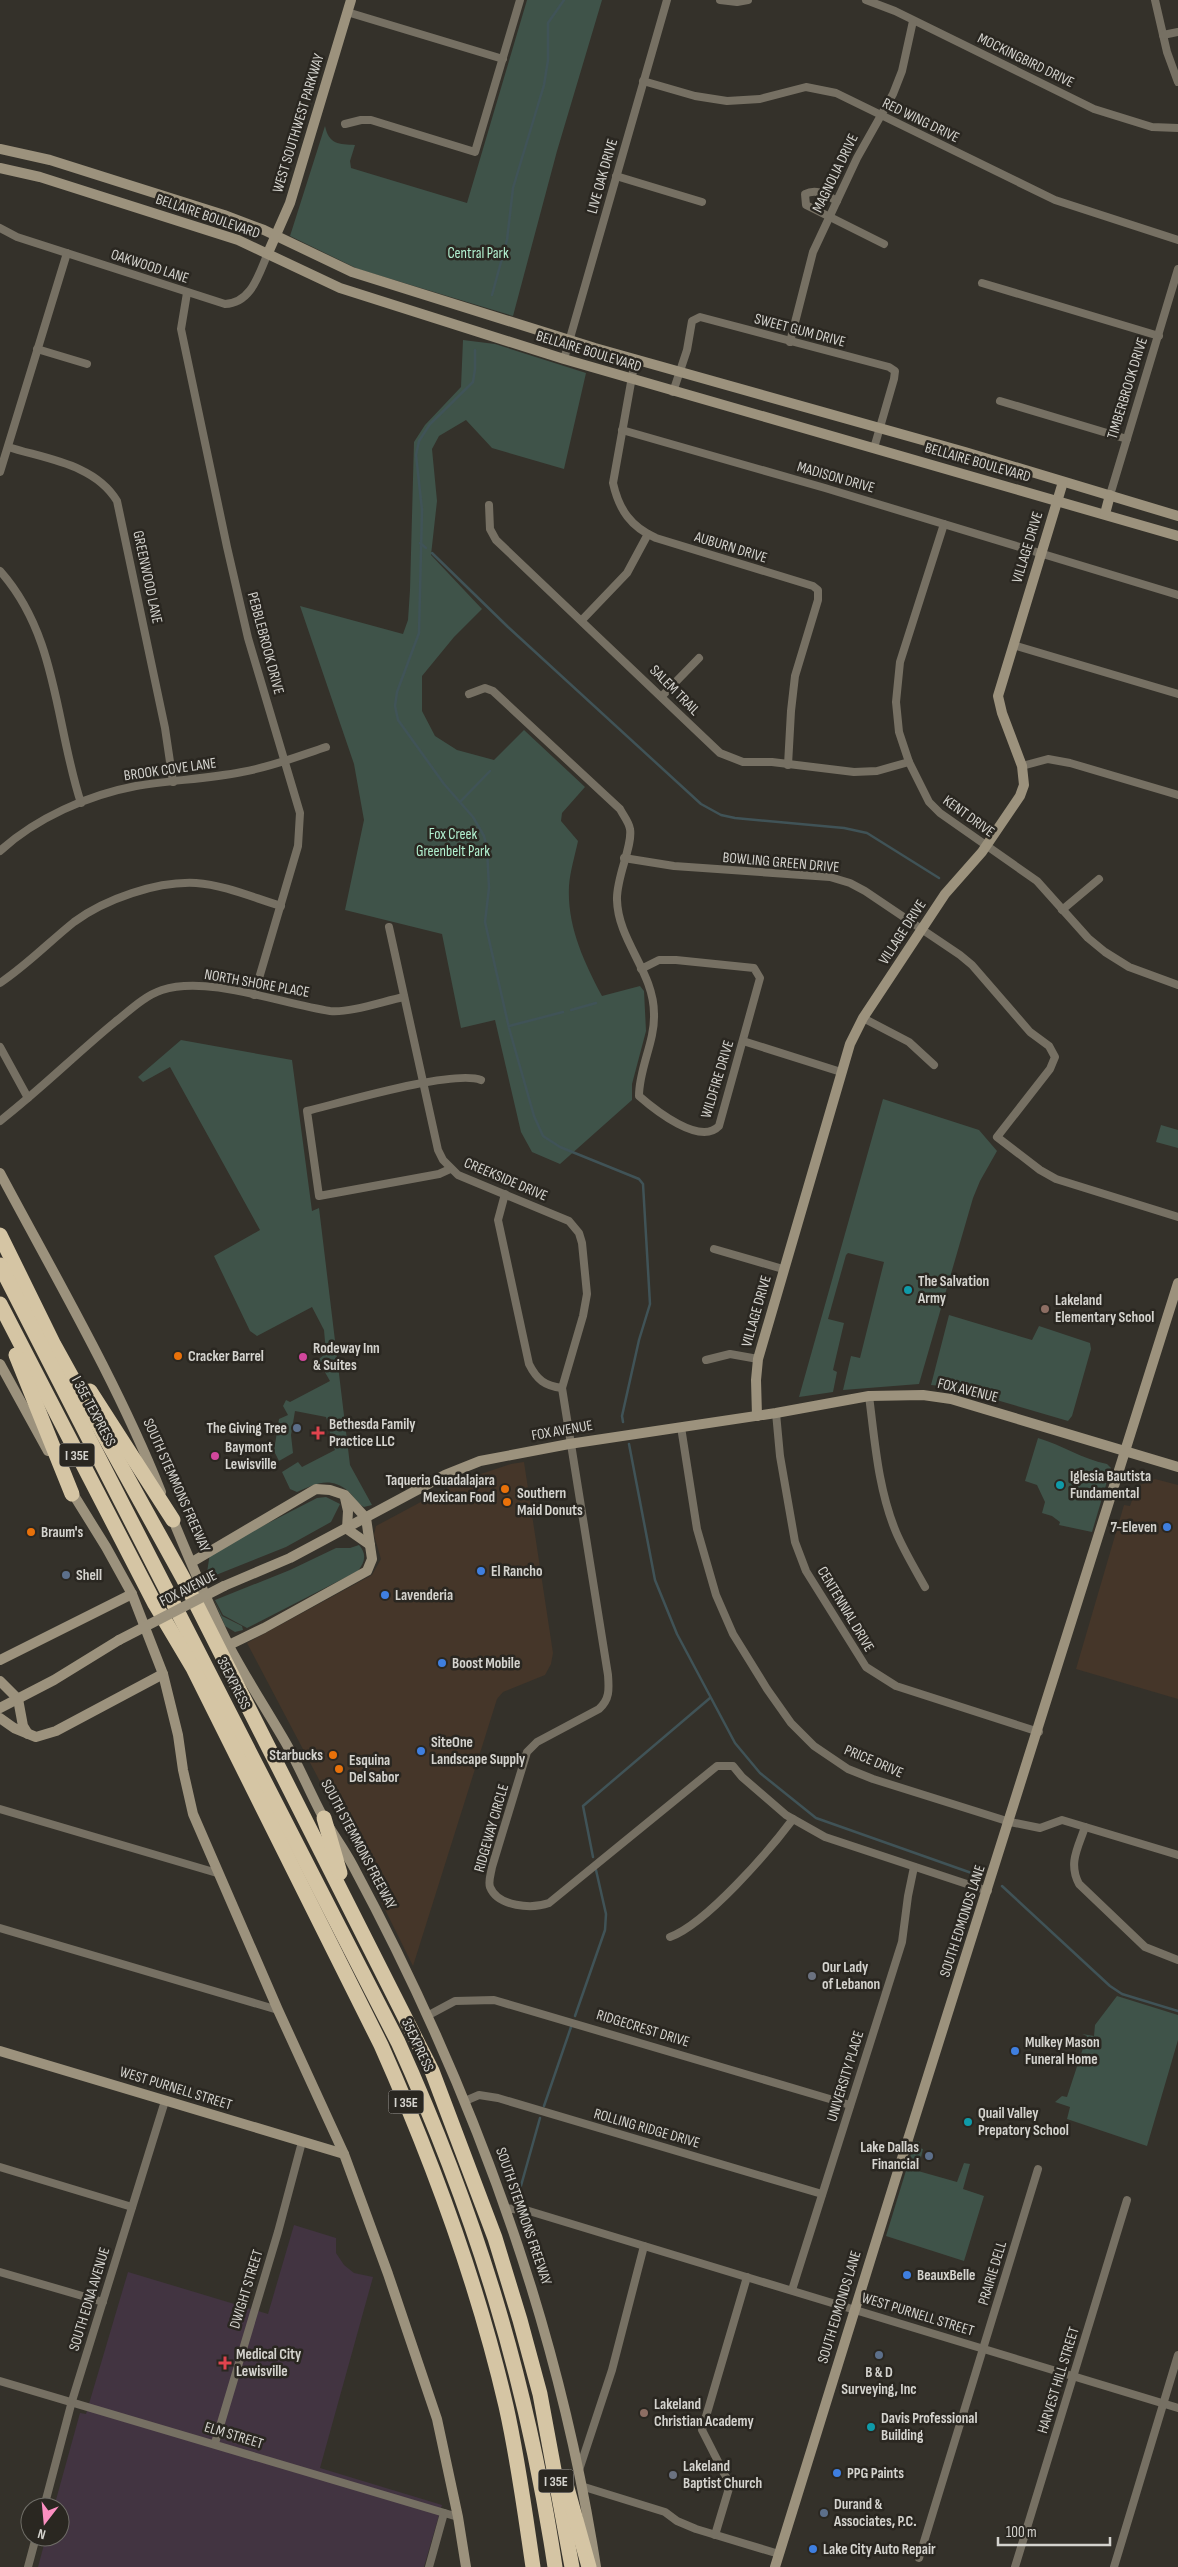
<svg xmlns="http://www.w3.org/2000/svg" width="1178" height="2567" viewBox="0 0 1178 2567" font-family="'Sofia Sans Condensed',sans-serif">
<rect width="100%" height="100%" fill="#34312a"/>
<!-- commercial -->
<g fill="#453629">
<polygon points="524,1462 553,1653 551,1664 545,1675 503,1692 497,1699 413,1966 344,1827 247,1643 372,1575 381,1559 374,1535 376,1526 460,1481 511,1464"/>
<polygon points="1155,1479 1178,1485 1178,1699 1076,1669 1124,1505 1130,1506 1137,1486"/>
</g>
<!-- medical -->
<polygon fill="#423441" points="294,2225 336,2238 336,2253 344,2265 354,2273 373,2277 320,2468 442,2505 424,2567 38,2567 46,2537 60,2537 60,2507 54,2507 80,2413 86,2414 128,2272 268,2314"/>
<!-- green -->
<g fill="#3f5349">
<path d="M527 0H602L557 151 513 316 358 269 290 236 325 126C329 145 339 144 355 145L350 161 351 168 467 203Z"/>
<path d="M463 340 495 344 586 373 564 469 492 448 466 420 439 436 432 449 437 501 431 555 482 609 454 637 422 676V711L435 736 457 750 494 760 524 730 585 787 562 813 561 821 578 841C575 855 570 872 569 886 567 926 584 962 602 996L640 986 644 991 646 1031 632 1084V1100L560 1164 532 1152 521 1132 495 1020 461 1028 442 934 345 910 364 820 354 764 300 606 403 634 408 620 410 590 414 442 425 425 461 387Z"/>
<path d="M181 1040 292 1060 312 1211 319 1208 350 1465 372 1505 364 1507C356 1503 354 1496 348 1491 330 1476 315 1484 297 1492L290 1489 282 1472 298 1462 302 1467 335 1450C330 1438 330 1428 326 1417L295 1411 291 1435 293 1453 279 1461 274 1451 279 1419 288 1415 283 1406 286 1400 290 1402 330 1381 318 1360 326 1353 324 1330 312 1307 257 1336 250 1331 214 1256 260 1230 170 1067 143 1082 138 1077Z"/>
<polygon points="883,1099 979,1130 997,1151 980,1181 973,1198 919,1384 843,1390 851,1356 860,1358 884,1262 848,1253 846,1255 828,1319 844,1323 833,1370 837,1372 833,1392 799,1397"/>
<polygon points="1161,1125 1178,1130 1178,1148 1156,1142"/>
<polygon points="949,1315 1032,1340 1039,1326 1090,1343 1091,1349 1072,1416 1068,1421 952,1387 931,1385"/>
<path d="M1038 1438C1062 1445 1082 1459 1107 1464L1111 1468 1092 1532 1059 1525 1060 1522 1052 1516 1042 1513 1045 1502 1037 1485 1025 1481Z"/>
<polygon points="326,1497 340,1504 331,1522 286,1547 206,1579 210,1553 317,1498"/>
<path d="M359 1545C367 1554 365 1562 358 1571L247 1628 223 1615 215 1600 290 1570 336 1548H350Z"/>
<polygon points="214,1600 222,1616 242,1626 243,1630 235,1632 225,1626"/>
<polygon points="1117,1996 1178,2015 1178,2040 1147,2146 1067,2119 1070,2107 1055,2102 1062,2096 1067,2097 1087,2036 1082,2034 1094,2036 1095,2025"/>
<polygon points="915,2141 920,2142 919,2148 923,2149 918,2171 957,2182 964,2163 970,2164 963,2189 984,2196 964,2261 886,2236"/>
</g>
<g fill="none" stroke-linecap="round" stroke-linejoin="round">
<!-- stream -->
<g stroke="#405357" stroke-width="2.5">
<polyline points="492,295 507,240 513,188 544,85 548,60 548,23 564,0"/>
<polyline points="475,350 475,369 473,382 430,424 419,441 416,455 422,510 419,633 397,692 395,706 398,720 444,784 473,817 484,836 487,848 489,888 485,922 509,1028 534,1116 543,1136 560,1147 639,1179 643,1184 650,1304 639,1340 622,1416 623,1422"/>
<polyline points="420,543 426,548"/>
<polyline points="432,553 508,627 701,804 721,815 735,818 844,828 867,833 939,878"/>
<polyline points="460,802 490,771"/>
<polyline points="571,1010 596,1003"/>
<polyline points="509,1026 563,1012"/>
<polyline points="629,1444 655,1580 677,1634 735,1743 760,1773 816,1818 980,1876"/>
<polyline points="593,1857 583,1806 710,1698"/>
<polyline points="1002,1886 1110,1986 1122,1994 1178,2011"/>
<polyline points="575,2016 605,1930 606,1914 596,1870"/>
<polyline points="544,2106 571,2027"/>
<polyline points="517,2200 540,2118"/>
</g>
<!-- street -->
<g stroke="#767063" stroke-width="8">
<polyline points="720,0 737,2 748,0"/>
<polyline points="866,0 895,11 1094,109 1152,127 1178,128"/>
<polyline points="1155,0 1167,52 1178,82"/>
<polyline points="347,12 503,59"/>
<polyline points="1163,35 1178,32"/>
<polyline points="643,81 695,96 727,101 760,99 806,87 836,93 1055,200 1178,240"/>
<polyline points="345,124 361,120 371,120 475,152 520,0"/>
<polyline points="616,176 702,202"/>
<path d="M837 201C826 195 817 188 805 194L806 205 884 244"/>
<path d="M0 228 17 237 225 304C252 303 259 273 268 253"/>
<polyline points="982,283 1159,336"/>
<polyline points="187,293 181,329 227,547 248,638 300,813 298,846 254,995"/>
<polyline points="790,342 813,252 857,158 893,94 902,71 913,21"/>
<polyline points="37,349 87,364"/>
<polyline points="564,359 667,0"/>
<path d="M635 360 613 483C619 510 631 527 656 538L813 586 818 590V600L795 676 791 711 788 765"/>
<polyline points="673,392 687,350 692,321 700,317 889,367 895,371 894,379 874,448"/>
<polyline points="1000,401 1127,439"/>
<polyline points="622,430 825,488 1178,595"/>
<path d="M8 447C46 459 95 464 117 501L165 728 173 782"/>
<polyline points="0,472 67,253"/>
<polyline points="1110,495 1178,269"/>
<polyline points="489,505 490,529 496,540 720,753 743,762 772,762 854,772 877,771 909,762"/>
<polyline points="944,524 900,662 896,702 899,732 909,762 929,802 940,813 1037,881 1088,938 1105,952 1129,967 1178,985"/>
<path d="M0 571C58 636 55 724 81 803"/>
<polyline points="582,620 627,573 648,534"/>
<polyline points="1013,645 1178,694"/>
<path d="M469 694 485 688 493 691 620 809C623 815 629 822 630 829 633 846 616 877 617 900 618 941 654 972 654 1014 655 1042 639 1068 639 1096 655 1110 700 1146 719 1126L760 978 754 968 676 960H659L641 969"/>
<polyline points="662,696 699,658"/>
<polyline points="1022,766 1048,759 1070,763 1178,795"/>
<path d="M0 851C36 818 88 795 136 786 171 780 207 779 242 772 271 767 299 756 326 747"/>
<polyline points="624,858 674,866 830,877 850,883 865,891 960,955 972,965 1030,1032 1049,1046 1055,1057 1050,1069 997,1137 1040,1170 1056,1179 1178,1217"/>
<polyline points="1062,910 1099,879"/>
<path d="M389 927 438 1150 443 1160 458 1175 569 1221 579 1233 582 1243 587 1294 583 1316 562 1388 608 1675C609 1689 610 1699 599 1709L537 1742 527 1752 492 1867C491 1874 488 1881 490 1887 498 1907 532 1909 549 1903L717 1766H733L742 1777 786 1815 825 1837 988 1891"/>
<path d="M0 983C27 965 49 942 74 922 105 899 157 881 196 883 225 885 254 898 281 906"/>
<polyline points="863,1018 909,1042 934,1065"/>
<polyline points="743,1041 841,1072"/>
<polyline points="0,1047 28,1098"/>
<path d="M0 1121C40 1090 76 1054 115 1022 129 1011 144 996 162 990 208 975 282 1004 330 1011 350 1013 384 1001 404 997"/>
<path d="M450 1169 439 1174 319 1196 307 1111C340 1103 454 1069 481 1080"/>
<path d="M505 1194 498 1220 529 1364C537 1380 545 1386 562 1388"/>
<polyline points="714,1249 783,1269"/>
<polyline points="706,1360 730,1354 758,1359"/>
<path d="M869 1396C875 1442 878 1489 896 1532 904 1551 915 1569 925 1587"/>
<polyline points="776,1413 780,1456 795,1542 806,1571 866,1667 896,1686 1039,1732"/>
<polyline points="681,1427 697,1529 716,1595 733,1634 767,1689 791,1723 814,1746 848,1769 873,1779 1010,1822 1040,1828 1062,1820 1178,1855"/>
<polyline points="0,1809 217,1873"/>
<path d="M1085 1827C1078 1848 1068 1863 1079 1884L1145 1947 1178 1960"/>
<polyline points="0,1928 278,2010"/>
<path d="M670 1937C706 1924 769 1851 793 1819"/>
<polyline points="427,2016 455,2001 494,2000 850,2105"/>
<polyline points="465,2101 479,2095 498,2098 822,2194"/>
<polyline points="0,2167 132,2207"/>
<polyline points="505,2208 529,2211 1178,2408"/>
<polyline points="0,2272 103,2302"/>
<polyline points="792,2290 902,1942 908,1896 914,1867"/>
<polyline points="0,2381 458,2517"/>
<polyline points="215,2443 278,2232 302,2142"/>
<polyline points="579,2470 612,2370 644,2246"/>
<polyline points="581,2486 665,2512 677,2521 696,2529 779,2554"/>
<polyline points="44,2507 72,2401 165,2101"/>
<polyline points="715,2535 730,2485 702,2430 747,2277"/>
<polyline points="919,2558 1038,2169"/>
<polyline points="28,2567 36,2537"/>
<polyline points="429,2567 444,2513"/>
<polyline points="1015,2567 1127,2200"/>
<polyline points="1114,2567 1178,2355"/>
</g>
<!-- secondary -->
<g stroke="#9c927d" stroke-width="10">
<polyline points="0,149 50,160 224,215 264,230 352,272 595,348 965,452 1178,516"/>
<polyline points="0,168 40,177 238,240 340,288 564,359 1178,536"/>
<polyline points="268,253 290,203 351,0"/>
<polyline points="1105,514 1110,495"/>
<path d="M0 1173C56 1278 117 1382 161 1492"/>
<polyline points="0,1364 48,1451"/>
<polyline points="757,1416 756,1380 758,1359 850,1044 863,1018 945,894 982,852 1020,796 1024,785 1022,766 1002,713 998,696 1063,482"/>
<polyline points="70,1489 106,1547 132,1594 163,1674 178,1735 183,1770 193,1814 278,2010 344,2154 388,2274 437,2419 458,2517 466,2567"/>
<polyline points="345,1498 348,1511 347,1529"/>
<path d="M171 1515C189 1559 208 1603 229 1646 247 1680 268 1712 287 1745 300 1768 310 1793 323 1817 332 1833 344 1849 353 1866 470 2084 558 2321 596 2567"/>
<polyline points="347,1529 370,1545"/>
<polyline points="192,1562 316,1489 330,1490 345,1495 366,1518 372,1559 367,1571 264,1628 229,1645"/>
<polyline points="224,1586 290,1558 445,1475 480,1461 569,1444 776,1413 869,1396 923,1395 951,1399 1178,1467"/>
<polyline points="0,1660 132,1594"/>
<polyline points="0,1681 18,1699 23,1726 28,1734"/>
<polyline points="0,1708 54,1680 119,1640"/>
<polyline points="0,1718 14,1728 36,1737 56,1731 163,1674"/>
<polyline points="0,2051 344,2154"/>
<path d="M775 2567C906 2138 1045 1712 1178 1283"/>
</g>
<!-- highway -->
<g stroke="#d5c5a4" stroke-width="15">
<polyline points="0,1235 54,1345 183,1578 432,2071 495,2238 520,2320 540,2394 572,2567"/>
<path d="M0 1265 398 2042C476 2214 527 2380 555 2567"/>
<path d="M0 1304 155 1604 193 1668 381 2045C433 2162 477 2281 506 2406 518 2459 525 2513 533 2567"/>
<polyline points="16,1355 72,1494"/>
<polyline points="90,1391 173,1520"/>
<polyline points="324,1818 340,1873"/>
<polyline points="564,2477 589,2567"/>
</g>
<!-- secondary-bridge -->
<polyline stroke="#9c927d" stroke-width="10" points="119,1640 224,1586"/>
</g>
<!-- markers -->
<g fill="#0f9aa8" stroke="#2a2721" stroke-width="2">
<circle cx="908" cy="1290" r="5"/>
<circle cx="1060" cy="1485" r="5"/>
<circle cx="968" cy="2122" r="5"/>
<circle cx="871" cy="2427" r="5"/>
</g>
<g fill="#8d6e63" stroke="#2a2721" stroke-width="2">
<circle cx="1045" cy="1309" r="5"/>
<circle cx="644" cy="2413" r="5"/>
</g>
<g fill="#e8710a" stroke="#2a2721" stroke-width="2">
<circle cx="178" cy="1356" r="5"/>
<circle cx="505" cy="1489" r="5"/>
<circle cx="507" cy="1502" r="5"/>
<circle cx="31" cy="1532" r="5"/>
<circle cx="333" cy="1755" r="5"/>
<circle cx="339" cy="1769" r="5"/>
</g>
<g fill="#d1479c" stroke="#2a2721" stroke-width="2">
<circle cx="303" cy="1357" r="5"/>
<circle cx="215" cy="1456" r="5"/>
</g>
<g fill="#5c6f8a" stroke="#2a2721" stroke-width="2">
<circle cx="297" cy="1428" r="5"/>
<circle cx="66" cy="1575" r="5"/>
<circle cx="929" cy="2156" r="5"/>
<circle cx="879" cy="2355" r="5"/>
<circle cx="824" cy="2513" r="5"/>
</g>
<g fill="#e0444e" stroke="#2a2721" stroke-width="2">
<path d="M315.5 1425.5h5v5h5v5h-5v5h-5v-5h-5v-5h5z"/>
<path d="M222.5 2355.5h5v5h5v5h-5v5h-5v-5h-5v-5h5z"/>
</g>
<g fill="#3f7fe0" stroke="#2a2721" stroke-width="2">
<circle cx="1167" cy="1527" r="5"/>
<circle cx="481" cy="1571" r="5"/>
<circle cx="385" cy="1595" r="5"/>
<circle cx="442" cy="1663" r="5"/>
<circle cx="421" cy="1751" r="5"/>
<circle cx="1015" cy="2051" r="5"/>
<circle cx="907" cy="2275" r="5"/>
<circle cx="837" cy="2473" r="5"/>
<circle cx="813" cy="2549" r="5"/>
</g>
<g fill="#6b7280" stroke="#2a2721" stroke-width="2">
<circle cx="812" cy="1976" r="5"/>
<circle cx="673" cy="2475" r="5"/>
</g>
<g text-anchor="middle" stroke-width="5" stroke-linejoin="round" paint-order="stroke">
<!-- shield labels -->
<g fill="#2a2721" stroke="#a19f9a" stroke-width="1">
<rect x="59.5" y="1443.5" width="35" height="23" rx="4"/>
<rect x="388.5" y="2090.5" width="35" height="23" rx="4"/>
<rect x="538.5" y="2469.5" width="35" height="23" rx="4"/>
</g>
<g font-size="14" font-weight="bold" fill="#d4d3ce">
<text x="77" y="1460">I 35E</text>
<text x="406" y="2107">I 35E</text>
<text x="556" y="2486">I 35E</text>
</g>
<!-- street labels -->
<g font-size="15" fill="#d4d3ce" stroke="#2a2721">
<text transform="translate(1026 60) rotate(26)" y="5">MOCKINGBIRD DRIVE</text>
<text transform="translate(921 120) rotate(26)" y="5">RED WING DRIVE</text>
<text transform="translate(298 123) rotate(-73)" y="5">WEST SOUTHWEST PARKWAY</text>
<text transform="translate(835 173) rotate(-64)" y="5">MAGNOLIA DRIVE</text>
<text transform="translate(602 176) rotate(-74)" y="5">LIVE OAK DRIVE</text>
<text transform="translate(208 216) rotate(19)" y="5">BELLAIRE BOULEVARD</text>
<text transform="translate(150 266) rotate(18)" y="5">OAKWOOD LANE</text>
<text transform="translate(800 330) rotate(15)" y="5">SWEET GUM DRIVE</text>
<text transform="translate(589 351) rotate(17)" y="5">BELLAIRE BOULEVARD</text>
<text transform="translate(1127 388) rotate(-73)" y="5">TIMBERBROOK DRIVE</text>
<text transform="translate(978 462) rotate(16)" y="5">BELLAIRE BOULEVARD</text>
<text transform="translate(836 477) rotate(16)" y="5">MADISON DRIVE</text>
<text transform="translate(731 547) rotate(17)" y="5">AUBURN DRIVE</text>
<text transform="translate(1027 547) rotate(-73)" y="5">VILLAGE DRIVE</text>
<text transform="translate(148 577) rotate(78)" y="5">GREENWOOD LANE</text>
<text transform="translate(266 643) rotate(75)" y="5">PEBBLEBROOK DRIVE</text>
<text transform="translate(675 690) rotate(45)" y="5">SALEM TRAIL</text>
<text transform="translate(170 769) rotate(-8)" y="5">BROOK COVE LANE</text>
<text transform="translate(969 816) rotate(36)" y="5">KENT DRIVE</text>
<text transform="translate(781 862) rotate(5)" y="5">BOWLING GREEN DRIVE</text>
<text transform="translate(902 932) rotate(-57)" y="5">VILLAGE DRIVE</text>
<text transform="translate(257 983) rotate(10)" y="5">NORTH SHORE PLACE</text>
<text transform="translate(717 1079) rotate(-73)" y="5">WILDFIRE DRIVE</text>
<text transform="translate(506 1179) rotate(23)" y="5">CREEKSIDE DRIVE</text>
<text transform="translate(756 1311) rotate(-74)" y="5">VILLAGE DRIVE</text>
<text transform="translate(968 1390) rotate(14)" y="5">FOX AVENUE</text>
<text transform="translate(94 1411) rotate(62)" y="5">I 35E TEXPRESS</text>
<text transform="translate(562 1430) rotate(-10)" y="5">FOX AVENUE</text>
<text transform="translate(177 1485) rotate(66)" y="5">SOUTH STEMMONS FREEWAY</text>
<text transform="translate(188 1588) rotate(-27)" y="5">FOX AVENUE</text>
<text transform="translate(846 1609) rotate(59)" y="5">CENTENNIAL DRIVE</text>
<text transform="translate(234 1683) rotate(63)" y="5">35EXPRESS</text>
<text transform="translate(874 1761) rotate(23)" y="5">PRICE DRIVE</text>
<text transform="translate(491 1828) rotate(-74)" y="5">RIDGEWAY CIRCLE</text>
<text transform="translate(359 1844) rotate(62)" y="5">SOUTH STEMMONS FREEWAY</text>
<text transform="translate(962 1921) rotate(-72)" y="5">SOUTH EDMONDS LANE</text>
<text transform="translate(643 2028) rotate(17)" y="5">RIDGECREST DRIVE</text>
<text transform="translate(418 2045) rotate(65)" y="5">35EXPRESS</text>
<text transform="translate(845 2076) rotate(-73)" y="5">UNIVERSITY PLACE</text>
<text transform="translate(176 2088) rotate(17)" y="5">WEST PURNELL STREET</text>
<text transform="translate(647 2128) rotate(16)" y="5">ROLLING RIDGE DRIVE</text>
<text transform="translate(524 2216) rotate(71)" y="5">SOUTH STEMMONS FREEWAY</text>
<text transform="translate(992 2273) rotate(-73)" y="5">PRAIRIE DELL</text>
<text transform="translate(246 2289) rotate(-73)" y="5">DWIGHT STREET</text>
<text transform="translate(89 2299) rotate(-73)" y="5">SOUTH EDNA AVENUE</text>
<text transform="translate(839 2307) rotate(-73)" y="5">SOUTH EDMONDS LANE</text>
<text transform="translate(918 2314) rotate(17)" y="5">WEST PURNELL STREET</text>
<text transform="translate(1058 2380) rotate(-73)" y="5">HARVEST HILL STREET</text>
<text transform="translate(234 2435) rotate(17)" y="5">ELM STREET</text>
</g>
<!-- park labels -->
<g font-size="15" fill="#b2f1d0" stroke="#2a2721">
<text x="478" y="258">Central Park</text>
<text x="453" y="839">Fox Creek<tspan x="453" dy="17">Greenbelt Park</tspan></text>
</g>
<!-- poi labels -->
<g font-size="15" font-weight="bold" fill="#d4d3ce" stroke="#2a2721" text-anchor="start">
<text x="918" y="1286">The Salvation<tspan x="918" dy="17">Army</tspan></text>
<text x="1055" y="1305">Lakeland<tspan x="1055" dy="17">Elementary School</tspan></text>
<text x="313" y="1353">Rodeway Inn<tspan x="313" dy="17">&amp; Suites</tspan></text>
<text x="188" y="1361">Cracker Barrel</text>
<text x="329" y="1429">Bethesda Family<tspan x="329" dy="17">Practice LLC</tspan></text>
<text x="287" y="1433" text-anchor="end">The Giving Tree</text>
<text x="225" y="1452">Baymont<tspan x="225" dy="17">Lewisville</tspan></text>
<text x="1070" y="1481">Iglesia Bautista<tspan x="1070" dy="17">Fundamental</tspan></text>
<text x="495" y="1485" text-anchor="end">Taqueria Guadalajara<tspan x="495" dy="17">Mexican Food</tspan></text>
<text x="517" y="1498">Southern<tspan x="517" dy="17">Maid Donuts</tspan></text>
<text x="1157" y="1532" text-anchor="end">7-Eleven</text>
<text x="41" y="1537">Braum's</text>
<text x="491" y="1576">El Rancho</text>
<text x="76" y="1580">Shell</text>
<text x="395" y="1600">Lavenderia</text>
<text x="452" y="1668">Boost Mobile</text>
<text x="431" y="1747">SiteOne<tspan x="431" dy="17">Landscape Supply</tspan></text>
<text x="323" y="1760" text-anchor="end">Starbucks</text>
<text x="349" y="1765">Esquina<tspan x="349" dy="17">Del Sabor</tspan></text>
<text x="822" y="1972">Our Lady<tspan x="822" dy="17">of Lebanon</tspan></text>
<text x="1025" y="2047">Mulkey Mason<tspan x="1025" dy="17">Funeral Home</tspan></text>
<text x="978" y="2118">Quail Valley<tspan x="978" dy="17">Prepatory School</tspan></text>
<text x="919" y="2152" text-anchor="end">Lake Dallas<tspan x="919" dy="17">Financial</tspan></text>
<text x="917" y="2280">BeauxBelle</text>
<text x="236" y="2359">Medical City<tspan x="236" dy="17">Lewisville</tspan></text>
<text x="879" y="2377" text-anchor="middle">B &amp; D<tspan x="879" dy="17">Surveying, Inc</tspan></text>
<text x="654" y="2409">Lakeland<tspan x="654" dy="17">Christian Academy</tspan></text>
<text x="881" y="2423">Davis Professional<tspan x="881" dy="17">Building</tspan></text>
<text x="683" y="2471">Lakeland<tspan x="683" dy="17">Baptist Church</tspan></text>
<text x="847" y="2478">PPG Paints</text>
<text x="834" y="2509">Durand &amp;<tspan x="834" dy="17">Associates, P.C.</tspan></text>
<text x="823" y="2554">Lake City Auto Repair</text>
</g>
</g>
<!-- north arrow -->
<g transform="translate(45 2522) rotate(196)"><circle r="24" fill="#2a2721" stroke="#6e6c66"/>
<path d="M0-4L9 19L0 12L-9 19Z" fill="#fc8fc1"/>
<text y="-8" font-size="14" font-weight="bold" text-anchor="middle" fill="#d4d3ce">N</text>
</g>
<!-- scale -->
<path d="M998 2537v8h112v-8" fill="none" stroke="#d4d3ce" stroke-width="2.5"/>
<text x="1006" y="2537" font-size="15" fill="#d4d3ce" stroke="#2a2721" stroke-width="4" paint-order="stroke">100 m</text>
</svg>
